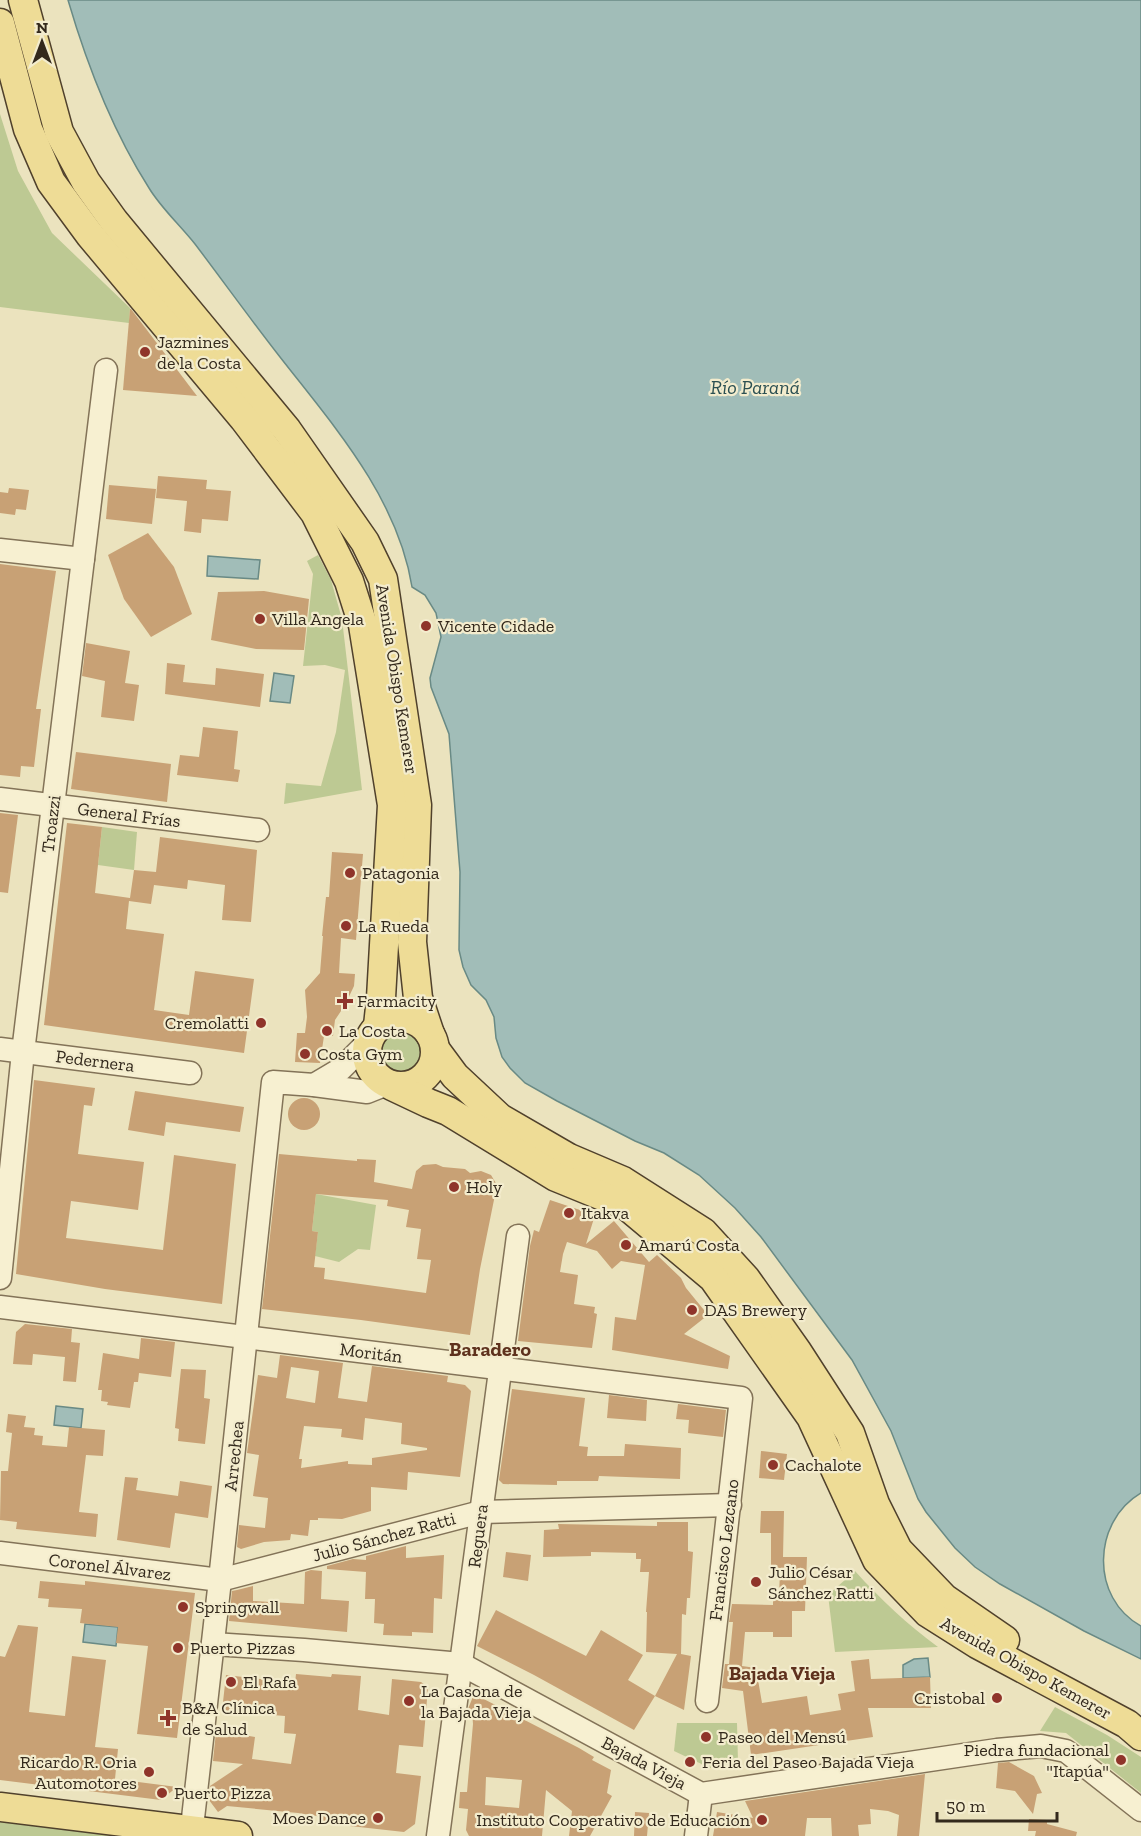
<svg xmlns="http://www.w3.org/2000/svg" width="1141" height="1836" viewBox="0 0 1141 1836" font-family="'Zilla Slab',serif">
<rect width="100%" height="100%" fill="#ebe3be"/>
<!-- green -->
<g fill="#bdc993">
<polygon points="0,114 18,171 52,233 130,308 129,323 0,307"/>
<polygon points="318,555 331,580 342,619 362,790 284,804 286,783 321,786 336,732 345,670 325,665 303,666 313,574 307,561"/>
<polygon points="102,827 137,832 134,870 98,865"/>
<path d="M401 1024C417 1027 419 1029 424 1043 426 1047 429 1053 429 1057 430 1080 393 1088 379 1069 368 1055 375 1044 385 1033 386 1032 391 1026 392 1026 395 1024 398 1025 401 1024Z"/>
<polygon points="316,1194 376,1205 370,1250 358,1249 339,1262 315,1256 318,1232 312,1231"/>
<path d="M855 1571C880 1599 908 1625 938 1647L835 1652 828 1595Z"/>
<polygon points="1055,1707 1107,1735 1141,1757 1141,1793 1066,1733 1040,1731"/>
<polygon points="677,1723 737,1723 738,1762 710,1768 674,1751"/>
<polygon points="0,1817 159,1836 0,1836"/>
</g>
<!-- water -->
<g fill="#a1bdb8" stroke="#698a85" stroke-width="1.5">
<path d="M68 0H1141V1493C1092 1522 1090 1598 1141 1626V1659L1084 1631 1000 1584 975 1567 955 1548 926 1512 918 1499 891 1431 852 1360 761 1237 735 1208 699 1175 664 1153 635 1141 557 1101 525 1083 510 1068 502 1057 496 1038 494 1017 486 1000 471 985 463 967 459 950 460 872 449 734 431 687 430 678 441 637 436 613 425 595 412 587C398 498 333 425 280 357 251 320 223 281 195 244 180 225 161 208 149 188 112 130 87 65 68 0Z"/>
<polygon points="208,556 260,560 258,579 207,576"/>
<polygon points="274,673 294,676 290,703 270,701"/>
<polygon points="56,1406 83,1409 81,1428 54,1425"/>
<polygon points="85,1624 118,1627 116,1646 83,1642"/>
<polygon points="928,1658 930,1677 903,1678 903,1665 914,1659"/>
</g>
<!-- building -->
<g fill="#c8a175" fill-rule="evenodd">
<polygon points="130,309 131,309 197,396 123,390"/>
<polygon points="158,476 207,480 206,489 231,491 228,521 202,519 201,533 184,531 187,501 156,498"/>
<polygon points="109,485 156,489 152,524 106,519"/>
<polygon points="9,488 29,490 26,510 16,509 15,515 0,513 0,492 8,493"/>
<polygon points="148,533 174,567 192,614 151,637 124,599 108,555"/>
<polygon points="0,564 56,571 36,709 41,709 34,767 21,766 20,777 0,775"/>
<polygon points="264,591 309,599 304,650 256,649 211,640 218,592"/>
<polygon points="86,643 130,651 125,683 139,685 134,721 101,717 105,681 82,676"/>
<polygon points="167,663 185,665 183,682 215,685 216,668 264,674 260,707 165,694"/>
<polygon points="203,727 238,731 234,769 240,770 238,782 177,775 180,755 199,757"/>
<polygon points="76,752 171,764 167,802 71,789"/>
<polygon points="0,813 18,815 8,893 0,892"/>
<polygon points="67,823 102,827 95,893 130,898 134,870 156,872 160,837 257,850 251,922 222,920 225,885 188,880 187,889 154,885 151,904 129,901 126,929 164,934 154,1010 189,1015 195,971 254,979 244,1053 44,1025"/>
<polygon points="332,852 363,854 356,940 341,938 339,973 355,974 354,986 345,1005 335,1020 333,1036 324,1036 320,1063 295,1062 297,1033 305,1033 307,1017 305,990 320,973 323,936 322,936 326,897 329,897"/>
<polygon points="34,1080 95,1088 92,1106 84,1105 78,1154 144,1162 138,1210 71,1201 66,1238 163,1250 174,1155 236,1164 222,1304 105,1289 16,1274"/>
<polygon points="135,1091 244,1107 240,1132 166,1122 164,1136 128,1130"/>
<circle cx="304" cy="1114" r="16"/>
<path d="M279 1154 357 1161V1159L376 1160 374 1182 412 1189 416 1171 423 1165 436 1164 443 1167 465 1169 470 1173 481 1171 491 1175 497 1185 480 1269 470 1335 361 1320 262 1309ZM316 1194 388 1200 387 1206 409 1210 406 1227 421 1229 417 1259 431 1260 426 1293 324 1279 325 1268 314 1267 318 1232 312 1231Z"/>
<polygon points="550,1200 595,1215 586,1244 614,1221 649,1262 657,1255 681,1278 686,1288 708,1315 684,1334 730,1356 728,1369 612,1350 615,1317 636,1320 645,1265 621,1261 612,1269 597,1251 567,1242 563,1254 560,1272 578,1275 574,1304 595,1307 594,1313 597,1314 592,1348 518,1341 530,1246 534,1230 539,1232"/>
<polygon points="25,1324 72,1329 71,1342 80,1343 76,1382 63,1381 65,1357 33,1354 32,1365 13,1364 16,1332"/>
<polygon points="141,1338 175,1342 171,1377 139,1373 138,1382 134,1382 130,1408 107,1405 108,1402 101,1401 102,1390 98,1390 103,1353 139,1359"/>
<path d="M280 1355 343 1363 338 1398 367 1402 372 1366 448 1376 447 1382 465 1385 471 1391 460 1477 408 1472 407 1490 371 1487V1511L342 1519 318 1518V1520H310L308 1536 291 1534 290 1540 264 1542 241 1549 237 1547 239 1525 265 1528 268 1498 253 1496 259 1455 247 1453 258 1375 277 1378ZM291 1367 319 1371 315 1403 286 1398ZM365 1418 402 1423 401 1444 427 1448V1450L372 1458V1465L348 1464V1461L301 1468 302 1459H299L304 1426 342 1429 341 1437 363 1440Z"/>
<polygon points="181,1369 206,1370 204,1398 210,1399 205,1444 178,1441 179,1429 175,1428"/>
<polygon points="512,1389 585,1398 579,1446 588,1447 587,1456 624,1456 625,1444 681,1448 680,1479 599,1476 598,1481 557,1481 557,1485 503,1484 499,1480"/>
<polygon points="609,1395 647,1400 646,1421 607,1418"/>
<polygon points="678,1404 726,1410 723,1437 688,1433 689,1420 676,1419"/>
<polygon points="8,1414 26,1416 24,1427 35,1428 34,1435 43,1436 42,1445 67,1447 69,1427 105,1430 103,1456 86,1455 79,1512 98,1514 96,1537 16,1529 17,1522 0,1520 1,1471 8,1471 12,1433 6,1432"/>
<polygon points="761,1451 787,1454 784,1480 759,1478"/>
<polygon points="125,1477 138,1478 136,1490 178,1496 180,1481 212,1486 208,1518 175,1513 170,1548 117,1540"/>
<polygon points="761,1511 784,1511 783,1557 807,1557 805,1611 792,1611 792,1637 773,1637 773,1632 745,1632 742,1666 756,1668 762,1703 807,1696 810,1715 841,1710 838,1694 855,1691 851,1661 869,1659 871,1679 930,1677 931,1708 868,1708 873,1737 751,1755 743,1691 722,1688 725,1664 729,1664 733,1622 729,1622 732,1604 773,1605 773,1600 779,1600 780,1568 771,1568 771,1533 760,1533"/>
<polygon points="657,1522 688,1522 688,1551 693,1552 690,1598 687,1598 686,1615 682,1614 681,1654 691,1656 684,1710 655,1696 677,1654 646,1652 647,1612 646,1612 649,1572 640,1572 641,1559 636,1559 636,1553 591,1552 591,1556 543,1557 544,1530 559,1529 558,1524 657,1526"/>
<polygon points="406,1546 406,1558 444,1555 442,1599 434,1598 433,1633 412,1632 412,1636 383,1635 384,1624 374,1623 375,1599 365,1599 366,1572 327,1569 327,1566 353,1559 366,1560 366,1556"/>
<polygon points="506,1552 531,1555 528,1581 503,1577"/>
<polygon points="311,1570 322,1571 321,1599 349,1601 347,1632 229,1621 232,1591 237,1590 253,1586 253,1601 304,1604 305,1572"/>
<polygon points="40,1581 85,1585 85,1581 195,1593 177,1738 137,1734 148,1646 116,1643 118,1627 80,1623 82,1609 48,1607 49,1599 38,1598"/>
<polygon points="496,1610 586,1656 601,1630 643,1655 628,1680 655,1696 634,1730 534,1675 477,1646"/>
<polygon points="18,1625 38,1627 29,1712 65,1716 72,1656 106,1660 95,1747 118,1749 115,1779 177,1787 161,1800 0,1780 0,1656 5,1657"/>
<polygon points="296,1674 331,1677 332,1674 361,1676 358,1710 389,1715 392,1679 421,1682 428,1687 423,1747 399,1745 396,1773 421,1776 415,1824 404,1832 323,1823 323,1817 298,1813 227,1806 218,1812 209,1800 210,1786 243,1764 213,1761 216,1732 220,1733 220,1731 255,1737 252,1759 291,1764 296,1734 284,1733 285,1716 222,1711 226,1675 295,1683"/>
<path d="M474 1694 579 1748 594 1757 592 1760 611 1770 607 1793 612 1796 590 1836H569L572 1811 546 1790 542 1836H469L466 1830 468 1809 459 1808 460 1792H467L473 1724 472 1710 468 1709ZM486 1777 522 1780 519 1808 485 1805Z"/>
<polygon points="1009,1762 1034,1776 1042,1793 1037,1794 1033,1814 1015,1791 996,1788 998,1763"/>
<polygon points="925,1774 919,1836 897,1836 899,1815 888,1811 870,1809 871,1824 858,1825 859,1836 832,1836 831,1818 807,1818 805,1836 713,1836 717,1812 753,1818 745,1801"/>
<polygon points="635,1812 649,1813 647,1836 634,1836"/>
<polygon points="1029,1819 1047,1820 1047,1824 1077,1832 1076,1836 1035,1836 1036,1831 1028,1831"/>
</g>
<g fill="none" stroke-linecap="round" stroke-linejoin="round">
<defs>
<g id="minor">
<polyline points="0,550 83,559"/>
<polyline points="0,799 258,830"/>
<polyline points="0,1049 190,1073"/>
<polyline points="314,1085 341,1069 368,1042"/>
<polyline points="0,1278 23,1052 106,370"/>
<polyline points="0,1307 741,1398 707,1701"/>
<polyline points="0,1553 220,1580 481,1512 730,1505"/>
<polyline points="213,1644 304,1650 461,1664 701,1794 997,1750 1041,1746 1066,1751 1141,1810"/>
<polyline points="191,1836 220,1580 273,1082 314,1085 367,1092 387,1084"/>
<polyline points="438,1836 518,1236"/>
<polyline points="696,1836 701,1794"/>
</g>
<g id="major">
<polyline points="23,0 59,132 86,182 114,221 287,430 365,542 383,579 417,805 412,942 418,998 430,1034"/>
<polyline points="0,23 28,129 51,182 90,235 244,419 315,513 349,581 363,625 392,805 381,998 378,1026"/>
<circle cx="401" cy="1052" r="34"/>
<polyline points="435,1049 455,1076 500,1118 569,1158 623,1181 703,1232 746,1279 797,1351 850,1433 875,1504 898,1550 944,1598 1005,1640"/>
<polyline points="392,1086 428,1103 448,1111 556,1177 627,1206 713,1278 811,1417 877,1560 928,1613 977,1644 1127,1724 1141,1736"/>
<polyline points="0,1807 238,1836"/>
</g>
</defs>
<!-- minor casing -->
<use href="#minor" stroke="#837358" stroke-width="25"/>
<!-- major casing -->
<use href="#major" stroke="#50412c" stroke-width="31"/>
<!-- minor -->
<use href="#minor" stroke="#f7f0d1" stroke-width="22"/>
<!-- major -->
<use href="#major" stroke="#eedc96" stroke-width="28"/>
</g>
<!-- markers -->
<g fill="#8f342a" stroke="#f3eccd" stroke-width="2">
<circle cx="145" cy="352" r="6"/>
<circle cx="260" cy="619" r="6"/>
<circle cx="426" cy="626" r="6"/>
<circle cx="350" cy="873" r="6"/>
<circle cx="346" cy="926" r="6"/>
<path d="M342 992h6v6h6v6h-6v6h-6v-6h-6v-6h6z"/>
<circle cx="261" cy="1023" r="6"/>
<circle cx="327" cy="1031" r="6"/>
<circle cx="305" cy="1054" r="6"/>
<circle cx="454" cy="1187" r="6"/>
<circle cx="569" cy="1213" r="6"/>
<circle cx="626" cy="1245" r="6"/>
<circle cx="692" cy="1310" r="6"/>
<circle cx="773" cy="1465" r="6"/>
<circle cx="756" cy="1582" r="6"/>
<circle cx="183" cy="1607" r="6"/>
<circle cx="178" cy="1648" r="6"/>
<circle cx="231" cy="1682" r="6"/>
<circle cx="997" cy="1698" r="6"/>
<circle cx="409" cy="1701" r="6"/>
<path d="M165 1709h6v6h6v6h-6v6h-6v-6h-6v-6h6z"/>
<circle cx="706" cy="1737" r="6"/>
<circle cx="1121" cy="1760" r="6"/>
<circle cx="690" cy="1762" r="6"/>
<circle cx="149" cy="1772" r="6"/>
<circle cx="162" cy="1793" r="6"/>
<circle cx="378" cy="1818" r="6"/>
<circle cx="762" cy="1820" r="6"/>
</g>
<g text-anchor="middle" stroke-width="4.5" stroke-linejoin="round" paint-order="stroke">
<!-- poi labels -->
<g font-size="18" fill="#33291c" stroke="#f3eccd" text-anchor="start">
<text x="157" y="348">Jazmines<tspan x="157" dy="21">de la Costa</tspan></text>
<text x="272" y="625">Villa Angela</text>
<text x="438" y="632">Vicente Cidade</text>
<text x="362" y="879">Patagonia</text>
<text x="358" y="932">La Rueda</text>
<text x="357" y="1007">Farmacity</text>
<text x="249" y="1029" text-anchor="end">Cremolatti</text>
<text x="339" y="1037">La Costa</text>
<text x="317" y="1060">Costa Gym</text>
<text x="466" y="1193">Holy</text>
<text x="581" y="1219">Itakva</text>
<text x="638" y="1251">Amarú Costa</text>
<text x="704" y="1316">DAS Brewery</text>
<text x="785" y="1471">Cachalote</text>
<text x="768" y="1578">Julio César<tspan x="768" dy="21">Sánchez Ratti</tspan></text>
<text x="195" y="1613">Springwall</text>
<text x="190" y="1654">Puerto Pizzas</text>
<text x="243" y="1688">El Rafa</text>
<text x="421" y="1697">La Casona de<tspan x="421" dy="21">la Bajada Vieja</tspan></text>
<text x="985" y="1704" text-anchor="end">Cristobal</text>
<text x="182" y="1714">B&amp;A Clínica<tspan x="182" dy="21">de Salud</tspan></text>
<text x="718" y="1743">Paseo del Mensú</text>
<text x="1109" y="1756" text-anchor="end">Piedra fundacional<tspan x="1109" dy="21">"Itapúa"</tspan></text>
<text x="137" y="1768" text-anchor="end">Ricardo R. Oria<tspan x="137" dy="21">Automotores</tspan></text>
<text x="702" y="1768">Feria del Paseo Bajada Vieja</text>
<text x="174" y="1799">Puerto Pizza</text>
<text x="366" y="1824" text-anchor="end">Moes Dance</text>
<text x="750" y="1826" text-anchor="end">Instituto Cooperativo de Educación</text>
</g>
<!-- street labels -->
<g font-size="18" fill="#33291c" stroke="#f3eccd">
<text transform="translate(397 679) rotate(81)" y="6">Avenida Obispo Kemerer</text>
<text transform="translate(129 815) rotate(7)" y="6">General Frías</text>
<text transform="translate(51 824) rotate(-83)" y="6">Troazzi</text>
<text transform="translate(95 1061) rotate(7)" y="6">Pedernera</text>
<text transform="translate(371 1353) rotate(7)" y="6">Moritán</text>
<text transform="translate(234 1456) rotate(-84)" y="6">Arrechea</text>
<text transform="translate(478 1536) rotate(-83)" y="6">Reguera</text>
<text transform="translate(384 1537) rotate(-15)" y="6">Julio Sánchez Ratti</text>
<text transform="translate(724 1550) rotate(-83)" y="6">Francisco Lezcano</text>
<text transform="translate(110 1567) rotate(7)" y="6">Coronel Álvarez</text>
<text transform="translate(1026 1668) rotate(29)" y="6">Avenida Obispo Kemerer</text>
<text transform="translate(644 1763) rotate(28)" y="6">Bajada Vieja</text>
</g>
<!-- water labels -->
<g font-size="20" font-style="italic" fill="#2b5052" stroke="#f3eccd">
<text x="755" y="394">Río Paraná</text>
</g>
<!-- neighbourhood labels -->
<g font-size="20" font-weight="bold" fill="#5e311d" stroke="#f3eccd">
<text x="490" y="1356">Baradero</text>
<text x="782" y="1680">Bajada Vieja</text>
</g>
</g>
<!-- north arrow -->
<g transform="translate(42 42)" stroke="#f3eccd" stroke-width="4.5" paint-order="stroke">
<path d="M0-4.5L10 22L0 15L-10 22Z" fill="#33291c"/>
<text y="-9" font-size="16" font-weight="bold" text-anchor="middle" fill="#33291c">N</text>
</g>
<!-- scale -->
<path d="M937 1812v9h120v-9" fill="none" stroke="#33291c" stroke-width="3"/>
<text x="946" y="1812" font-size="18" fill="#33291c" stroke="#f3eccd" stroke-width="4.5" paint-order="stroke">50 m</text>
</svg>
